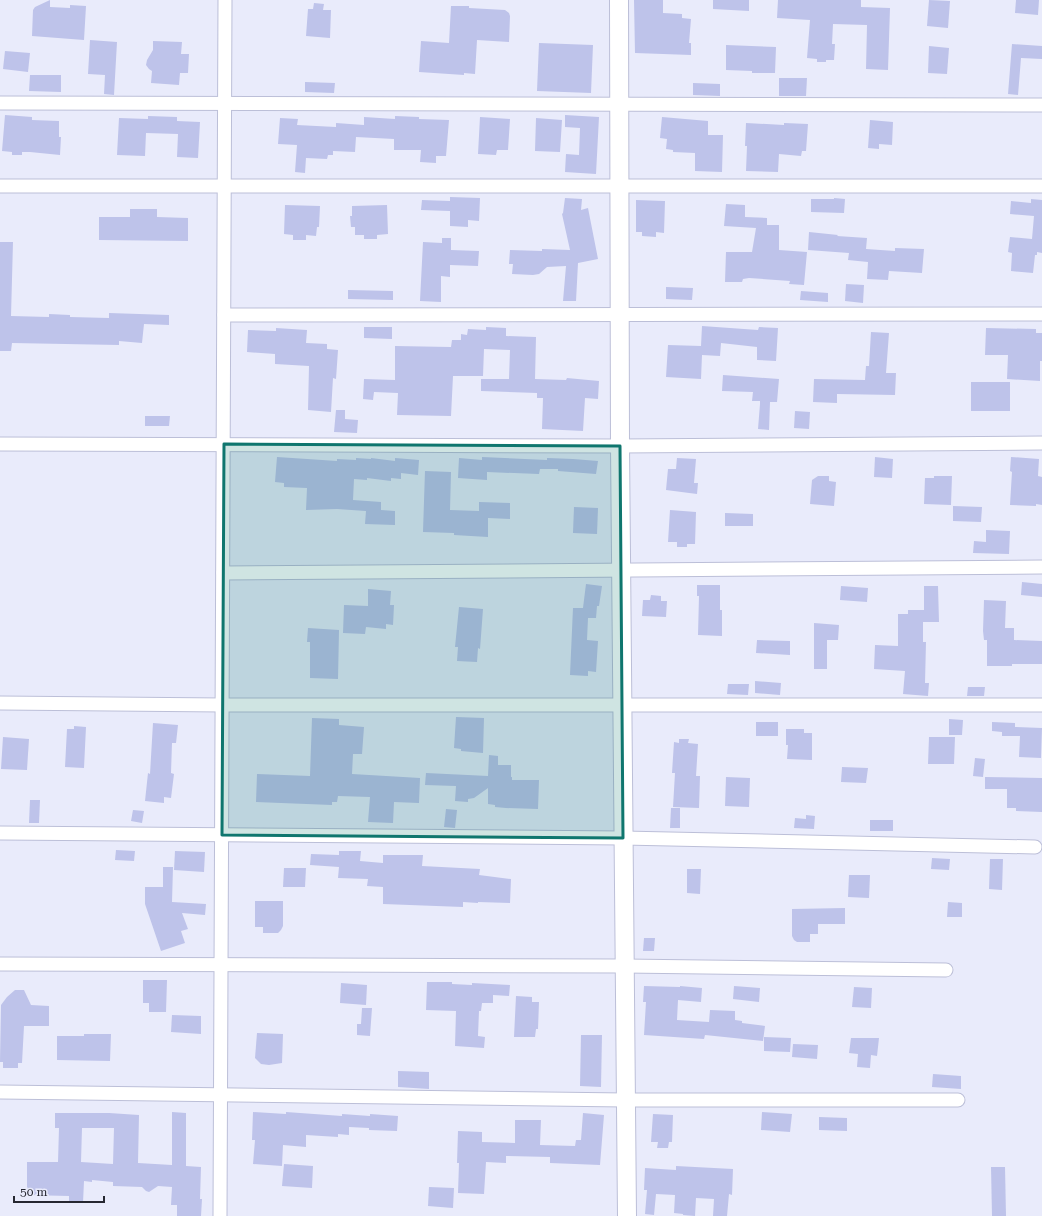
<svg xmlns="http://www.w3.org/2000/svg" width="1042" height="1216" viewBox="0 0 1042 1216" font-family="'Roboto Serif',serif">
<rect width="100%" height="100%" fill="#e9ebfb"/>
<!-- building -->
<g fill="#bec3ea" fill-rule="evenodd">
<polygon points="50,0 50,7 70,8 70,5 86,6 84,40 32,36 33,10 35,7"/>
<polygon points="634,0 663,0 663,13 682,14 682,18 691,19 689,43 691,43 691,55 635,53"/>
<polygon points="713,0 749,0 749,11 713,9"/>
<polygon points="778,0 861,0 861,7 890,8 888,70 866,69 867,25 833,24 832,44 835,44 834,60 826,60 826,62 817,62 817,59 807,58 810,20 777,18"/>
<polygon points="929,0 950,1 948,28 927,26"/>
<polygon points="1016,0 1039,0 1038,15 1015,13"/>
<polygon points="314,3 324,4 323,10 331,10 330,38 306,36 308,9 313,9"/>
<polygon points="451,6 469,6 469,8 505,10 509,13 510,16 509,42 477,40 475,74 464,73 464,75 419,72 421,41 449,43"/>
<polygon points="90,40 117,42 114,95 104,94 105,75 88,74"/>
<polygon points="153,41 182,42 181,54 189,54 188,73 180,73 179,85 151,83 152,71 149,69 146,65 147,60 153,50"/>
<polygon points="539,43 593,45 591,93 537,91"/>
<polygon points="1012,44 1042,46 1042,59 1021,58 1018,95 1008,94"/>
<polygon points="726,45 776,47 775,73 752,73 752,71 726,70"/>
<polygon points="929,46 949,48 947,74 928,73"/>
<polygon points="5,51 30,53 28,72 3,69"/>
<polygon points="30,75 61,75 61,92 29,91"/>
<polygon points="779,78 807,78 806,96 779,96"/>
<polygon points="305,82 335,83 334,93 305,92"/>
<polygon points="693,83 720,84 720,96 693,95"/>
<polygon points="5,115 32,117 32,120 59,121 59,137 61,137 60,155 30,152 22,152 22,155 12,155 12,152 2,151"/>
<polygon points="565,115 599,117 596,174 565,172 566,154 579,155 580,128 565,127"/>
<polygon points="148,116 177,117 177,121 200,122 198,158 177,157 178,134 146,133 145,156 117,155 119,118 148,119"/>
<polygon points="395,116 419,117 419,119 449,120 446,156 436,156 436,163 420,162 421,150 394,150 394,139 356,137 355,152 333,151 333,155 328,155 327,159 306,158 305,173 295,172 297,145 278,144 280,118 298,119 297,125 336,127 336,123 364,125 364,117 395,119"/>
<polygon points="480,117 510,119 508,150 497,150 496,155 478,154"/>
<polygon points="662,117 708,121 708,135 723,135 722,172 695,171 695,153 673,152 673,150 666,149 667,139 660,138"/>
<polygon points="536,118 562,120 560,152 535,151"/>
<polygon points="870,120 893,122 892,145 879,144 879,149 868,148"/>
<polygon points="746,123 784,125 784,123 808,124 806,151 802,151 801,156 779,154 778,172 746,171 747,146 745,146"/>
<polygon points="450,197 480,198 479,221 468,220 468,227 450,226 450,211 421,210 422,200 450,201"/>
<polygon points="565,198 582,199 581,210 588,208 598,259 578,263 576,301 563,301 566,266 547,267 539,274 533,275 512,274 513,264 509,264 510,250 542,251 542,249 570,250 562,214 563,213"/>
<polygon points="834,198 845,199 844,213 811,212 811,199 834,199"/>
<polygon points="1031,199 1042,200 1042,253 1037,252 1037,255 1035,255 1033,273 1011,271 1012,253 1008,252 1010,237 1032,239 1034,216 1010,214 1011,201 1031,203"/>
<polygon points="636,200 665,201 664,233 656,232 656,237 642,236 642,232 636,232"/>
<polygon points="726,204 745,205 745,217 767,218 767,225 779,225 779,250 807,252 804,285 789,284 790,281 749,278 743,279 742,282 725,282 726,252 752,252 756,228 724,226"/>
<polygon points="285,205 320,206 319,227 317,227 316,236 306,235 306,240 293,240 293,235 284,234"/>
<polygon points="387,205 388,234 377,235 377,239 364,239 364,235 355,235 355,227 351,227 350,216 352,216 352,206"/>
<polygon points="130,209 157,209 157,217 188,218 188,241 99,240 99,217 130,217"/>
<polygon points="809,232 838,235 837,236 867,238 866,249 895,251 895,248 924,249 922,273 889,271 888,280 867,279 868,262 848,260 849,253 808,250"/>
<polygon points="442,238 451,238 451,250 479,251 478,266 450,265 450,277 441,276 441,302 420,301 423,242 442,243"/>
<polygon points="0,242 13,242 11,316 49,317 49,314 70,315 70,317 109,318 109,313 169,315 169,325 144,324 142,343 119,341 119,345 12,343 11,351 0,351"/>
<polygon points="846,284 864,285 863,303 845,301"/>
<polygon points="666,287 693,288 692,300 666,299"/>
<polygon points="348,290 393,291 393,300 348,299"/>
<polygon points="801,291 828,293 828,302 800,300"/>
<polygon points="702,326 758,330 759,327 778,328 776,361 757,360 757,347 721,343 720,356 702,355 701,379 666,377 668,345 701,346"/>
<polygon points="364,327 392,327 392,339 364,338"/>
<polygon points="486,327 506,328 506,336 536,337 535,379 566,380 567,378 599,381 598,399 585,398 583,431 542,429 543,398 537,398 537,393 481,391 481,379 509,379 510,350 484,349 483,376 453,376 451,416 397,415 398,393 374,392 373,400 363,399 364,379 395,380 395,346 451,347 452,340 461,340 461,334 467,335 468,329 486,330"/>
<polygon points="276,328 307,330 306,343 327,344 327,349 338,350 336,379 333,378 331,412 308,410 309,366 275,364 275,354 247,352 248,330 276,331"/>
<polygon points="986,328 1036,329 1036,333 1042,333 1042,361 1040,361 1040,381 1007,379 1008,355 985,355"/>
<polygon points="871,332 889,333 886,373 896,373 895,395 837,394 837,403 813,402 814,379 865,380 866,366 869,366"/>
<polygon points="723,375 779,379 777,402 770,402 769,430 758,429 760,404 760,401 752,401 753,392 722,391"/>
<rect x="971" y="382" width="39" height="29"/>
<polygon points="336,410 345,410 345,419 358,420 357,433 334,432"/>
<polygon points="795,411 810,412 809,429 794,428"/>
<polygon points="145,416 170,416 169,426 145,426"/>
<polygon points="277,457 337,461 337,459 356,460 356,458 371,459 371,458 395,461 395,458 419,460 418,475 401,473 401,479 391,478 391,481 367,478 367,480 354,479 353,500 381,502 381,510 395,511 395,525 365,524 366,511 337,509 306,510 307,488 284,487 284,483 275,482"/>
<polygon points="482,457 547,460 547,458 573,459 598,461 596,474 558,471 558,469 540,469 539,474 487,472 487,480 458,478 459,458 482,460"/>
<polygon points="875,457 893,459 892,478 874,477"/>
<polygon points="1011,457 1039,459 1038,476 1042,477 1042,505 1036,504 1036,506 1010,505 1012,472 1010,471"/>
<polygon points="677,458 696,459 694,483 698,483 697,494 666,490 668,469 676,469"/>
<polygon points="425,471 451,472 450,510 479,511 479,502 510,503 510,519 488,518 488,537 454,535 454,533 423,532"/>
<polygon points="818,476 829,476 829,481 836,482 834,506 810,504 812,480"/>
<polygon points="934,476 952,476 951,505 924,504 925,478 934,478"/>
<polygon points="953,506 982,507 981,522 953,521"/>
<polygon points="574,507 598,508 597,534 573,533"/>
<polygon points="670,510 696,512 695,544 687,544 687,547 677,547 677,542 668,542"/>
<polygon points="725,513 753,514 753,526 725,526"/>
<polygon points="986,530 1010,531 1009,554 973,553 974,541 986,542"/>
<polygon points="1022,582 1042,584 1042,597 1021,595"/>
<polygon points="586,584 602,586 599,606 597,606 596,618 588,618 587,640 598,641 596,672 588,671 588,676 570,675 573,608 583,608"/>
<polygon points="697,585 720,585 720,610 722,610 722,636 698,635 699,596 697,596"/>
<polygon points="841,586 868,588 867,602 840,600"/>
<polygon points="924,586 938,586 939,622 923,622 923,642 926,642 925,683 929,683 928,696 903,694 905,671 874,669 875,645 898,646 898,614 908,614 908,610 924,610"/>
<polygon points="368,589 391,591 390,605 394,605 393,625 386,624 386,629 366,627 365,634 343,633 344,605 368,606"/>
<polygon points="651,595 661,596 661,601 667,601 666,617 642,616 643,600 650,600"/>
<polygon points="984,600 1006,601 1005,628 1014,628 1014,640 1042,641 1042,664 1012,664 1012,666 987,666 987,640 984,640 983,631"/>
<polygon points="459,607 483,609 480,649 478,648 477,662 457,661 458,647 455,647"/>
<polygon points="814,623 839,625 838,640 827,640 827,669 814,669"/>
<polygon points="308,628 339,630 338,679 310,678 310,642 307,642"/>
<polygon points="757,640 790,641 790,655 756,653"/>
<polygon points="755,681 781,683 780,695 755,693"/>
<polygon points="728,684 749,684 748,695 727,694"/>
<polygon points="968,687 985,687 984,696 967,696"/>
<polygon points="456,717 484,718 483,753 461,751 461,749 454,748"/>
<polygon points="312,718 339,719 339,725 364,727 362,754 353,754 352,774 420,778 419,803 394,802 393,823 368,822 370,797 338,796 337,802 332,802 332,805 256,802 257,774 310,776"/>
<polygon points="949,719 963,720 962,735 949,735"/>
<rect x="756" y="722" width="22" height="14"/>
<polygon points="992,722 1015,723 1015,727 1042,728 1041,758 1019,757 1020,736 1002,736 1002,732 992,731"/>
<polygon points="153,723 178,725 176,743 172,743 171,773 174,774 171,798 164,797 164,803 145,801 148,773 150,774"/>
<polygon points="74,726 86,727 84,768 65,767 67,729 74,729"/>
<polygon points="786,729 804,729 804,733 812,733 812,760 787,759 788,745 786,745"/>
<polygon points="3,737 29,739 27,770 1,769"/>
<polygon points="929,737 955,737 954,764 928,764"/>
<polygon points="679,739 689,739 688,743 698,744 696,776 700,776 699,808 673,807 675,773 672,773 674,742 679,743"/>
<polygon points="489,755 498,756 498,765 511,765 511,777 512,777 512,780 539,780 538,809 506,808 495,807 495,805 488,804 488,788 474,798 468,799 468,802 455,801 456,786 425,785 426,773 488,776"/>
<polygon points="975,758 985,759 983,777 973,776"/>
<polygon points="842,767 868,768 866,783 841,782"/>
<polygon points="726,777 750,778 749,807 725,806"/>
<polygon points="985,777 1042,778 1042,812 1016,811 1016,808 1007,808 1007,789 985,789"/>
<polygon points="30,800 40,800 39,823 29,823"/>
<polygon points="671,808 680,808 680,828 670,828"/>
<polygon points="446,809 457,810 455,828 444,827"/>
<polygon points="133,810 144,811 142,823 131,821"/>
<polygon points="806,815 815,816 814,829 794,828 795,818 806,819"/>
<rect x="870" y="820" width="23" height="11"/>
<polygon points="116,850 135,851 134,861 115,860"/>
<polygon points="175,851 205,852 204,872 174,870"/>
<polygon points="339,851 361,851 360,861 383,863 383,855 423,855 422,866 480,869 479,875 511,879 510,903 478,902 478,903 463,902 463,907 383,904 383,887 367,886 368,879 338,878 339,867 310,865 311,854 339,855"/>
<polygon points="932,858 950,859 949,870 931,869"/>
<polygon points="990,859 1003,859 1002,890 989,889"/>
<polygon points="163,867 173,867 172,902 206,904 205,915 182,913 188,929 181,931 185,943 161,951 145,904 145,887 163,887"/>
<polygon points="284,868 306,868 305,887 283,887"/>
<polygon points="687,869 701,869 700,894 687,893"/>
<polygon points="849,875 870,875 869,898 848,897"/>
<polygon points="255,901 283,901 283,926 281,930 278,933 263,933 263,927 255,927"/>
<polygon points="948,902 962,903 962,917 947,917"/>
<polygon points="845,908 845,924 818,924 818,934 810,934 810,942 797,942 794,940 792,936 792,909"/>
<polygon points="644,938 655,938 654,951 643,951"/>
<polygon points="143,980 167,980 166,1012 149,1012 149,1003 143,1003"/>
<polygon points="427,982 452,982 452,984 472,985 472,983 510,985 509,996 493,995 493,1003 482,1003 481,1011 479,1011 478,1036 485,1037 484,1048 455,1046 456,1011 426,1010"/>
<polygon points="341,983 367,985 366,1005 340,1003"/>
<polygon points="644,986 680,987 680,986 702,988 701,1002 678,1000 677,1020 709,1022 710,1010 735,1011 735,1020 742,1021 742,1023 765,1026 763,1041 705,1035 704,1039 644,1035 646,1002 643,1002"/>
<polygon points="734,986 760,988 759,1002 733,999"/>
<polygon points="854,987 872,988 871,1008 852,1007"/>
<polygon points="15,990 24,990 31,1005 49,1006 49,1026 24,1026 22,1063 18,1063 18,1068 3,1068 3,1062 0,1062 1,1005 7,997"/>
<polygon points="516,996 532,997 532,1002 539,1002 538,1029 536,1029 535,1037 514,1037"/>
<polygon points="362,1008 372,1008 370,1036 357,1035 357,1024 361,1024"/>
<polygon points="172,1015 201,1016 201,1034 171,1032"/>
<polygon points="257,1033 283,1034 282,1063 269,1065 261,1064 255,1058"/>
<polygon points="84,1034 111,1034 110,1061 57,1060 57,1036 84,1036"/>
<polygon points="581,1035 602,1035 601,1087 580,1086"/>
<polygon points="764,1037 791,1038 790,1052 764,1051"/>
<polygon points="851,1038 879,1038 877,1056 871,1055 870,1068 857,1067 858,1054 849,1053"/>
<polygon points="793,1044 818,1045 817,1059 792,1057"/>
<polygon points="398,1071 429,1072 429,1089 398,1087"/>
<polygon points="933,1074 961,1076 961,1089 932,1087"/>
<path d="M172 1112 186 1113V1166L201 1167 200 1199H202L201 1216H177V1205H171L172 1187 158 1186 149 1192 146 1191 142 1187 113 1186V1182L92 1180V1182L84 1181 83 1203H69V1196L27 1195V1162H58L59 1128H55V1113H109L139 1115 138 1163 172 1165ZM82 1128H114L113 1164 81 1162Z"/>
<polygon points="253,1112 286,1114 286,1112 342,1116 342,1114 370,1116 370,1114 398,1116 397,1131 369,1130 369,1128 349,1127 349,1135 338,1134 338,1137 306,1135 306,1147 283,1145 282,1166 253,1164 255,1140 252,1140"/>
<polygon points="762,1112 792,1114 790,1132 761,1130"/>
<polygon points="583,1113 604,1115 600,1165 550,1163 550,1157 506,1156 506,1163 486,1162 484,1194 458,1193 459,1163 457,1163 458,1131 482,1132 482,1142 515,1143 515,1120 541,1120 540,1145 575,1146 576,1140 581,1140"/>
<polygon points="653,1114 673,1115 672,1142 669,1142 668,1148 657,1148 658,1142 651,1142"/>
<polygon points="819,1117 847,1118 847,1131 819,1130"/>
<polygon points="284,1164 313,1166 312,1188 282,1186"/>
<polygon points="676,1166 733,1169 732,1195 729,1194 727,1216 713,1216 714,1199 696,1198 695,1216 683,1215 683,1214 674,1213 675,1195 656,1194 654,1215 645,1214 647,1190 644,1190 645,1168 676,1170"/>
<polygon points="991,1167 1005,1167 1006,1216 992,1216"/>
<polygon points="429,1187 454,1188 453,1208 428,1206"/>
</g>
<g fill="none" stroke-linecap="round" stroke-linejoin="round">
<defs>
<g id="minor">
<polyline points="0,103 1042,105"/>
<polyline points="0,186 1042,186"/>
<polyline points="224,315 1042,314"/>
<polyline points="0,444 620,446 1042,443"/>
<polyline points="223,573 1042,567"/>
<polyline points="0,703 223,705 1042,705"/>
<polyline points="0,833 623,838 1035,847"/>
<polyline points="0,964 624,966 946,970"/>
<polyline points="0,1092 625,1100 958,1100"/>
<polyline points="220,1216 225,0"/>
</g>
<polyline id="secondary" points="619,0 620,446 627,1216"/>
</defs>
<!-- minor casing -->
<use href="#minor" stroke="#bcbfd8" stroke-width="15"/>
<!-- secondary casing -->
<use href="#secondary" stroke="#bcbfd8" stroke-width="20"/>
<!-- minor -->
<use href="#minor" stroke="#fff" stroke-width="13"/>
<!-- secondary -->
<use href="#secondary" stroke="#fff" stroke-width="18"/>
</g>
<!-- marked area -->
<path fill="#0f766e" fill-opacity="0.2" stroke="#0f766e" stroke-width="3" stroke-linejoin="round" d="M224 444 620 446 623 838 222 835Z"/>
<!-- scale -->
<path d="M14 1196v6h90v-6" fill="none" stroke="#262731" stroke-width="2"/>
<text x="20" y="1196" font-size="12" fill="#262731" stroke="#e9ebfb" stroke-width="3" paint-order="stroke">50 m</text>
</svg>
